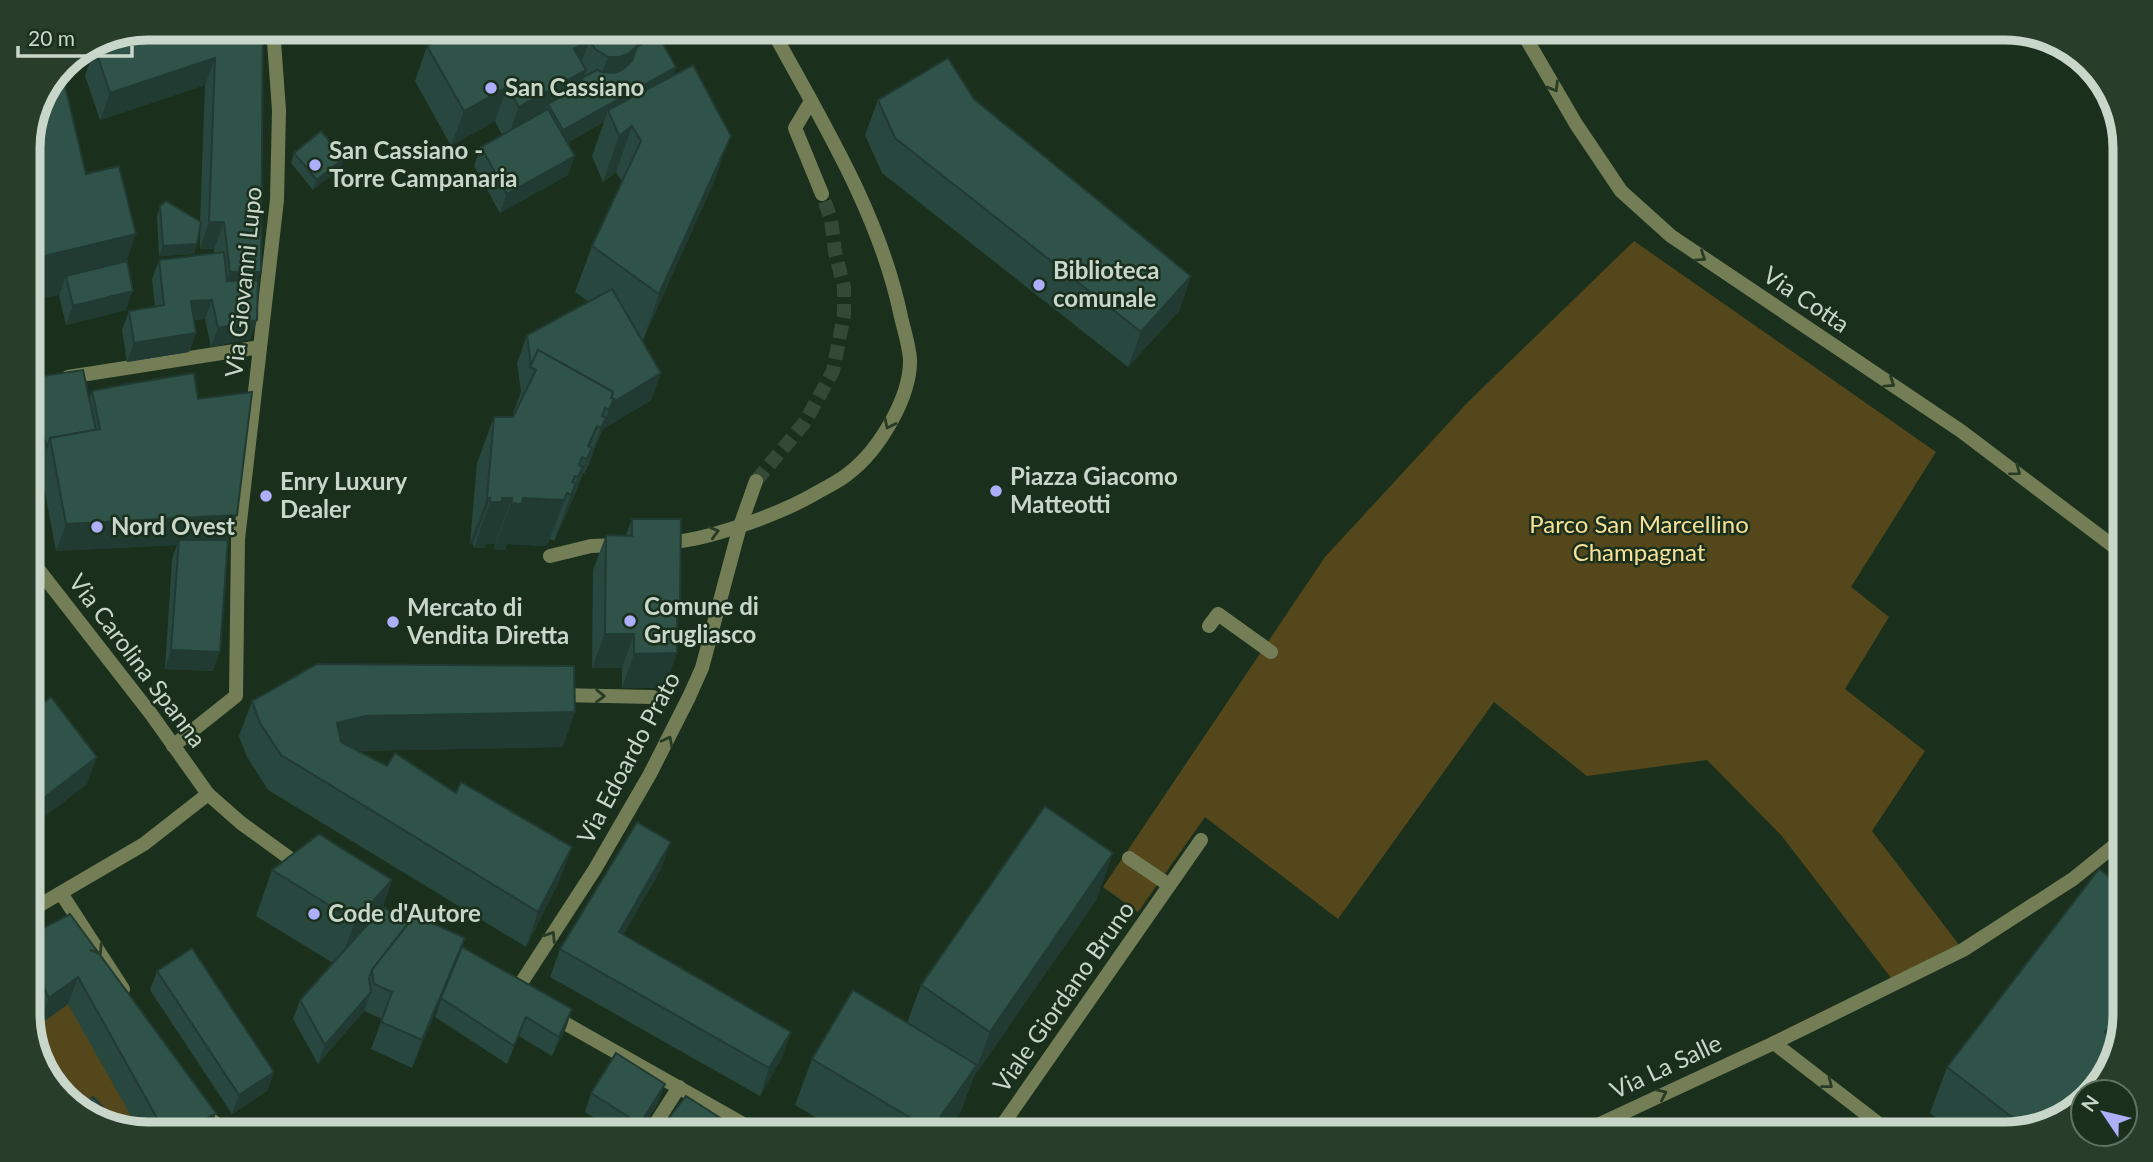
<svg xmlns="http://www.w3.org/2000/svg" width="2153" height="1162" viewBox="0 0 2153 1162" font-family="Lato,sans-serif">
<rect width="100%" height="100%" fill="#1a301c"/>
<!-- green -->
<g fill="#54471b">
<polygon points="1634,241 1936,452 1851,587 1889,617 1845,689 1925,751 1872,831 1963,950 1895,983 1781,835 1707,760 1587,776 1494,702 1338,919 1205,817 1138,912 1103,887 1325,557 1468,402"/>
<polygon points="68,926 209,1134 148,1134 95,1121 49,1081 28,1022 28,949"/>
</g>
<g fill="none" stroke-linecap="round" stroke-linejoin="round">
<!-- minor-tunnel -->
<polyline stroke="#344936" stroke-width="14" stroke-dasharray="14 7" stroke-linecap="butt" points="756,481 805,422 833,371 844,315 844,287 835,252 831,219 822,194"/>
<!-- pedestrian -->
<g stroke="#747e56" stroke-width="14">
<polyline points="68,377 260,347"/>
<polyline points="1209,626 1218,614 1271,652"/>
<polyline points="558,695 653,697"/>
<polyline points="173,746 236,696 238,539"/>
<polyline points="1129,858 1169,885"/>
</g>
<!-- minor -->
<g stroke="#747e56" stroke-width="14">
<polyline points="1520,28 1576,124 1621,191 1671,236 1961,431 2125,555"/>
<polyline points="811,101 795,128 822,194"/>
<polyline points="238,539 277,200 279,110 273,28"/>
<path d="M662 543C704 542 781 514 818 492 828 486 840 481 849 473 879 450 911 397 910 359 909 345 904 330 901 317 880 214 821 120 771 28"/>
<polyline points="28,556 151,714 208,794 241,823 303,868"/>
<polyline points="550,556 591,546 621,545"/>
<polyline points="61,893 123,989"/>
<polyline points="28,912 144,844 208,794"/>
<polyline points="514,994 595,869 650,774 689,697 702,668 740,526 756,481"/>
<polyline points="552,1016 761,1134"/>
<polyline points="1774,1043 1892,1134"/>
<polyline points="201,1109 205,1115 229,1134"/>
<polyline points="649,1134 679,1087"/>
<polyline points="996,1134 1201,840"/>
<polyline points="1578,1134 1774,1043 1963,950 2073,879 2125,837"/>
</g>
</g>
<!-- wall -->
<g fill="#28473e">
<polygon points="148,28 263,28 257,320 250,339 211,347 205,319 194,320 196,333 189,352 127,362 122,330 129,311 155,307 152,279 159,260 214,253 214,249 200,249 200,226 194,254 159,256 157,216 160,206 200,222 205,85 100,120 85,76 95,48 136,34 135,31"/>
<polygon points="448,28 658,28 654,37 673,76 714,182 643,340 641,339 661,373 651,400 602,430 589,464 584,474 583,473 575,494 559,530 554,541 550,539 547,546 507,544 505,550 494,549 495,544 486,544 485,548 474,548 473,544 470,544 477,463 494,417 513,417 514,414 513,413 521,392 517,363 527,335 589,302 575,292 592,246 622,182 616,172 603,182 592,156 604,122 567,143 568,175 500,213 474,166 481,147 502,135 495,121 451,146 415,81 427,46 446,36 446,34"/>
<polygon points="878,100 1191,276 1179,311 1128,367 882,173 865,135"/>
<polygon points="294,153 344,158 340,168 313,190 291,163"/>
<polygon points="86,174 127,261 126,310 66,325 59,295"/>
<polygon points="28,378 89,400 92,391 198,399 228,540 213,671 165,669 172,559 177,545 56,551 40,466 28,437"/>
<polygon points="632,519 680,603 677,612 677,653 664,688 622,688 622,668 592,668 593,570 606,535 626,535"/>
<polygon points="252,701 563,747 357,751 387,766 456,793 572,847 559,881 526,947 268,790 247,757 239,736"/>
<polygon points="661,869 623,935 791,1032 781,1059 760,1096 550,977 560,949"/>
<polygon points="272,870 392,880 383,907 409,922 462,947 572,1009 566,1028 552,1056 519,1036 507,1064 435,1017 444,991 412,1068 371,1049 382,1019 364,1011 318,1064 293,1019 300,1000 333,963 256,916"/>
<polygon points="1097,899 973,1078 961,1111 944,1134 844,1134 795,1105 812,1059 907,1023 921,985"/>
<polygon points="70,914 216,1113 208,1134 148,1134 140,1132 68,1004 39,1025 28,1004 28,936"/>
<polygon points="157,971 274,1072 267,1091 232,1114 150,990"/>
<polygon points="2125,1014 2119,1038 2065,1118 2005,1134 1957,1134 1930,1113 1947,1067"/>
<polygon points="591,1093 658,1103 638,1134 619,1134 585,1112"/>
</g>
<!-- shaded-wall -->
<g fill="#213a32">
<polygon points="148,28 153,28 137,35 139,30"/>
<polygon points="640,28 658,28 652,40 625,80 595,91 608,57"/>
<polygon points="590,40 577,74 586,70 573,105 548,104 541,122 506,142 519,107 574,49"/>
<polygon points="215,58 205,85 100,120 110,93"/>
<polygon points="676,67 669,85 608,110 604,122 556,149 563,130"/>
<polygon points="507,87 495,121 451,146 464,111"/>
<polygon points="632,126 616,172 603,182 619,136"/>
<polygon points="731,136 714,182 643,340 659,294"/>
<polygon points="575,156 568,175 500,213 507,194"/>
<polygon points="344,158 340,168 313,190 317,180"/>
<polygon points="209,222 224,222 214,249 200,249"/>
<polygon points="136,234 120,280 66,276 59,295 28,302 28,260"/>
<polygon points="197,244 194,254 159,256 163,246"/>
<polygon points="230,272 261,272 251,299 220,299"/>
<polygon points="1191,276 1179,311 1128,367 1141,332"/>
<polygon points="133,291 126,310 66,325 73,306"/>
<polygon points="212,300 205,319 185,320 191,301"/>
<polygon points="257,320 250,339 211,347 218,328"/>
<polygon points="196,333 189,352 127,362 134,343"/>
<polygon points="661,373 651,400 602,430 592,456 609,410 605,408 585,459 584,458 602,408"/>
<polygon points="606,418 589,464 584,474 601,428"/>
<polygon points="592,448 575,494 570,505 587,459"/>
<polygon points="583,467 567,513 554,541 571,495"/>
<polygon points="567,493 547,546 507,544 505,550 494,549 511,503 523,498"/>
<polygon points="487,498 490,498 473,544 470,544"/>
<polygon points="502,498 512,498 495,544 486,544 485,548 474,548 490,502"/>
<polygon points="237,515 227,542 179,540 177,545 56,551 66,524"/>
<polygon points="605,634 634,634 622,668 592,668"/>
<polygon points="171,650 220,652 213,671 165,669"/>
<polygon points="677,653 664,688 622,688 634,654"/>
<polygon points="575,712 563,747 352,751 325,758 337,723 365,716"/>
<polygon points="97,757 87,784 28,830 28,810"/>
<polygon points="671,842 661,869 609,959 619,932"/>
<polygon points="572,847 559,881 526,947 538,912"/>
<polygon points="1113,853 1097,899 973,1078 990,1032"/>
<polygon points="392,880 376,926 338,967 355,921"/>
<polygon points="465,938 455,966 412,1068 422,1040"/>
<polygon points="78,977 68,1004 39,1025 49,998"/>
<polygon points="371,992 364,1011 318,1064 325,1045"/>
<polygon points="2125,1007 2125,1014 2119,1038 2089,1078 2105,1032"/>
<polygon points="572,1009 566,1028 552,1056 559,1037"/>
<polygon points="526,1017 519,1036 507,1064 514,1046"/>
<polygon points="791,1032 781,1059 760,1096 769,1068"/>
<polygon points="977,1065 961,1111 944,1134 930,1134 931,1130"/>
<polygon points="274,1072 267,1091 232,1114 239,1095"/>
<polygon points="665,1084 658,1103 638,1134 636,1134 640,1124"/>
<polygon points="216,1113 208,1134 179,1134"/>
<polygon points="722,1119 717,1134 713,1134"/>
</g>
<!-- building -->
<g fill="#2f5348" stroke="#213a32" stroke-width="2">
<polygon points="153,28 263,28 261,272 230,272 224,222 209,222 215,58 110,93 95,48"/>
<polygon points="460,28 642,28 642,35 638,45 628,54 619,57 608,57 595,49 590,40 574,49 586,70 519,107 507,87 464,111 427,46"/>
<polygon points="658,35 676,67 563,130 548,104 580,86 583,77 597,70 602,72 614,73 622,70 632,61 637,47"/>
<polygon points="948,58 974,99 1191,276 1141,332 895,138 878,100"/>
<polygon points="693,65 731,136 659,294 592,246 641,141 632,126 619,136 608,110"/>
<polygon points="61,69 86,174 119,166 136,234 28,260 28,141"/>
<polygon points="548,109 575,156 507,194 481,147"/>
<polygon points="321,131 344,158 317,180 294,153"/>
<polygon points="166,201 201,222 197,244 163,246 160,206"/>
<polygon points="224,252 227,281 258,280 257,320 218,328 212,300 191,301 196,333 134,343 129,311 164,305 159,260"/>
<polygon points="127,261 133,291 73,306 66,276"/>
<polygon points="612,289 661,373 612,403 614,399 611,398 613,392 538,350 531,365 527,335"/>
<polygon points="538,350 613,392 611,398 614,399 609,410 605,408 602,416 606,418 601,428 597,426 588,446 592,448 587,459 582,457 579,465 583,467 578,477 575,476 572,482 576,484 571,495 567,493 564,500 523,498 522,504 511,503 512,498 502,498 502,502 490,502 490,498 487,498 494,417 513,417 536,370 530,367"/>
<polygon points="83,370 96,430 50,438 47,447 28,401 28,378"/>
<polygon points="194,373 198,399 252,392 237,515 66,524 50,438 100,429 92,391 111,387"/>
<polygon points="632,519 681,519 680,603 677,603 677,653 634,654 634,634 605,634 606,535 632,536"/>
<polygon points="179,540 228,540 220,652 171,650"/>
<polygon points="317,664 574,666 575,712 365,716 337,723 341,742 387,766 395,753 456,793 461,782 572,847 538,912 281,755 260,723 252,701"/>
<polygon points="51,697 97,757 28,810 28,715"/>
<polygon points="1045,806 1113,853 990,1032 921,985"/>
<polygon points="637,822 671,842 619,932 791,1032 769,1068 560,949"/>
<polygon points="319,834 392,880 355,921 272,870"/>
<polygon points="2099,869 2125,889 2125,1007 2105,1032 2118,1042 2112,1067 2089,1092 2083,1092 2083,1099 2065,1118 2026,1128 1947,1067"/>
<polygon points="383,907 409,922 372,970 369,978 371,992 325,1045 300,1000"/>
<polygon points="70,914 216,1113 179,1134 166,1134 78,977 49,998 28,957 28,936"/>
<polygon points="415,915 465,938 422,1040 381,1022 392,992 374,984 372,970"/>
<polygon points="462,947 572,1009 559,1037 526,1017 514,1046 441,998"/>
<polygon points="192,948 274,1072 239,1095 157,971"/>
<polygon points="853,990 977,1065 931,1130 812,1059"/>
<polygon points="616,1053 665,1084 640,1124 591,1093"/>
<polygon points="686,1096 722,1119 713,1134 660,1134 672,1114"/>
<polygon points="93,1097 123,1128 95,1121 80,1109"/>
</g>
<!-- one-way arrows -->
<defs><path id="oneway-chevron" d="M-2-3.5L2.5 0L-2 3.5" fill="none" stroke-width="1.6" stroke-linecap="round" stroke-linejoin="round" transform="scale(1.75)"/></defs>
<g stroke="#283c25">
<use href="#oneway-chevron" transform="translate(1554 87) rotate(59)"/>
<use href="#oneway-chevron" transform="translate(1701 257) rotate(34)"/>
<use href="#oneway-chevron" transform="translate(1890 383) rotate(34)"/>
<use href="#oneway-chevron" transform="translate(889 424) rotate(116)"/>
<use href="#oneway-chevron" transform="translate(2016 471) rotate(37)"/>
<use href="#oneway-chevron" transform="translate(714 532) rotate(-15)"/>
<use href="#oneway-chevron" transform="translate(600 696) rotate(1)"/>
<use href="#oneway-chevron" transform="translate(668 741) rotate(-62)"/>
<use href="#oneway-chevron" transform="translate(551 936) rotate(-57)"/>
<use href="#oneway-chevron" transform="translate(98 950) rotate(57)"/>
<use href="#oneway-chevron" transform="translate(1828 1084) rotate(38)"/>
<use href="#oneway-chevron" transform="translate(1662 1094) rotate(-25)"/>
</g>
<!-- markers -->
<g fill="#adaffb" stroke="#1a301c" stroke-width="2.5">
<circle cx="491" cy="88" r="7"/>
<circle cx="315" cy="165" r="7"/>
<circle cx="1039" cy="285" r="7"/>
<circle cx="996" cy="491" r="7"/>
<circle cx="266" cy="496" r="7"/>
<circle cx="97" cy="527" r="7"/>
<circle cx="630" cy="621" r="7"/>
<circle cx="393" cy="622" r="7"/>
<circle cx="314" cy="914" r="7"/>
</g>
<g text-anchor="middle" stroke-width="5" stroke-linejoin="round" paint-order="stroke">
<!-- poi labels -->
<g font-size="24" font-weight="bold" fill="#c9d7ca" stroke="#1a301c" text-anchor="start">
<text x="505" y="96">San Cassiano</text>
<text x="329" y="159">San Cassiano -<tspan x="329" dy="28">Torre Campanaria</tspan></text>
<text x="1053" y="279">Biblioteca<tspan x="1053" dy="28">comunale</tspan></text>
<text x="1010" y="485">Piazza Giacomo<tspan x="1010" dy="28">Matteotti</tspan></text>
<text x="280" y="490">Enry Luxury<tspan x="280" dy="28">Dealer</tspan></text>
<text x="111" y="535">Nord Ovest</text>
<text x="644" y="615">Comune di<tspan x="644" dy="28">Grugliasco</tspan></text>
<text x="407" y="616">Mercato di<tspan x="407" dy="28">Vendita Diretta</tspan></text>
<text x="328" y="922">Code d'Autore</text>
</g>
<!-- street labels -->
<g font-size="24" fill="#c9d7ca" stroke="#1a301c">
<text transform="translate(244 282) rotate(-84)" y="8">Via Giovanni Lupo</text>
<text transform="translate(1806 300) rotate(34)" y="8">Via Cotta</text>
<text transform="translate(137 661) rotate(53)" y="8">Via Carolina Spanna</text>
<text transform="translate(629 758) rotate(-62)" y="8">Via Edoardo Prato</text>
<text transform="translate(1064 997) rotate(-55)" y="8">Viale Giordano Bruno</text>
<text transform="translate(1666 1067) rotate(-25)" y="8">Via La Salle</text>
</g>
<!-- park labels -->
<g font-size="24" fill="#f8e097" stroke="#1a301c">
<text x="1639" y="533">Parco San Marcellino<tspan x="1639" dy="28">Champagnat</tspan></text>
</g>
</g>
<!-- crop -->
<path d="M0 0H2153V1162H0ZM148 40H2005A108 108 0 0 1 2113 148V1014A108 108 0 0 1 2005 1122H148A108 108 0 0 1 40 1014V148A108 108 0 0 1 148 40Z" fill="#283d2a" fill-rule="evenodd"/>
<path fill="none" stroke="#c9d7ca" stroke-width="9" d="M148 40H2005A108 108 0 0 1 2113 148V1014A108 108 0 0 1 2005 1122H148A108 108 0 0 1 40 1014V148A108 108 0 0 1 148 40Z"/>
<!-- north arrow -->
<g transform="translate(2104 1113) rotate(305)"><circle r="33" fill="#1a301c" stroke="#607362" stroke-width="2"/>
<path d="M0-5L12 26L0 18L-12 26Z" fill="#adaffb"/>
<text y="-10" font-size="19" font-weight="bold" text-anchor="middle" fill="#c9d7ca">N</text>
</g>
<!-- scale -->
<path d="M18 46v10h114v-10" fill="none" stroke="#c9d7ca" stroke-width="3.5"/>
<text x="28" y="46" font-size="21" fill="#c9d7ca" stroke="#1a301c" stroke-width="5" paint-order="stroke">20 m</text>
</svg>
